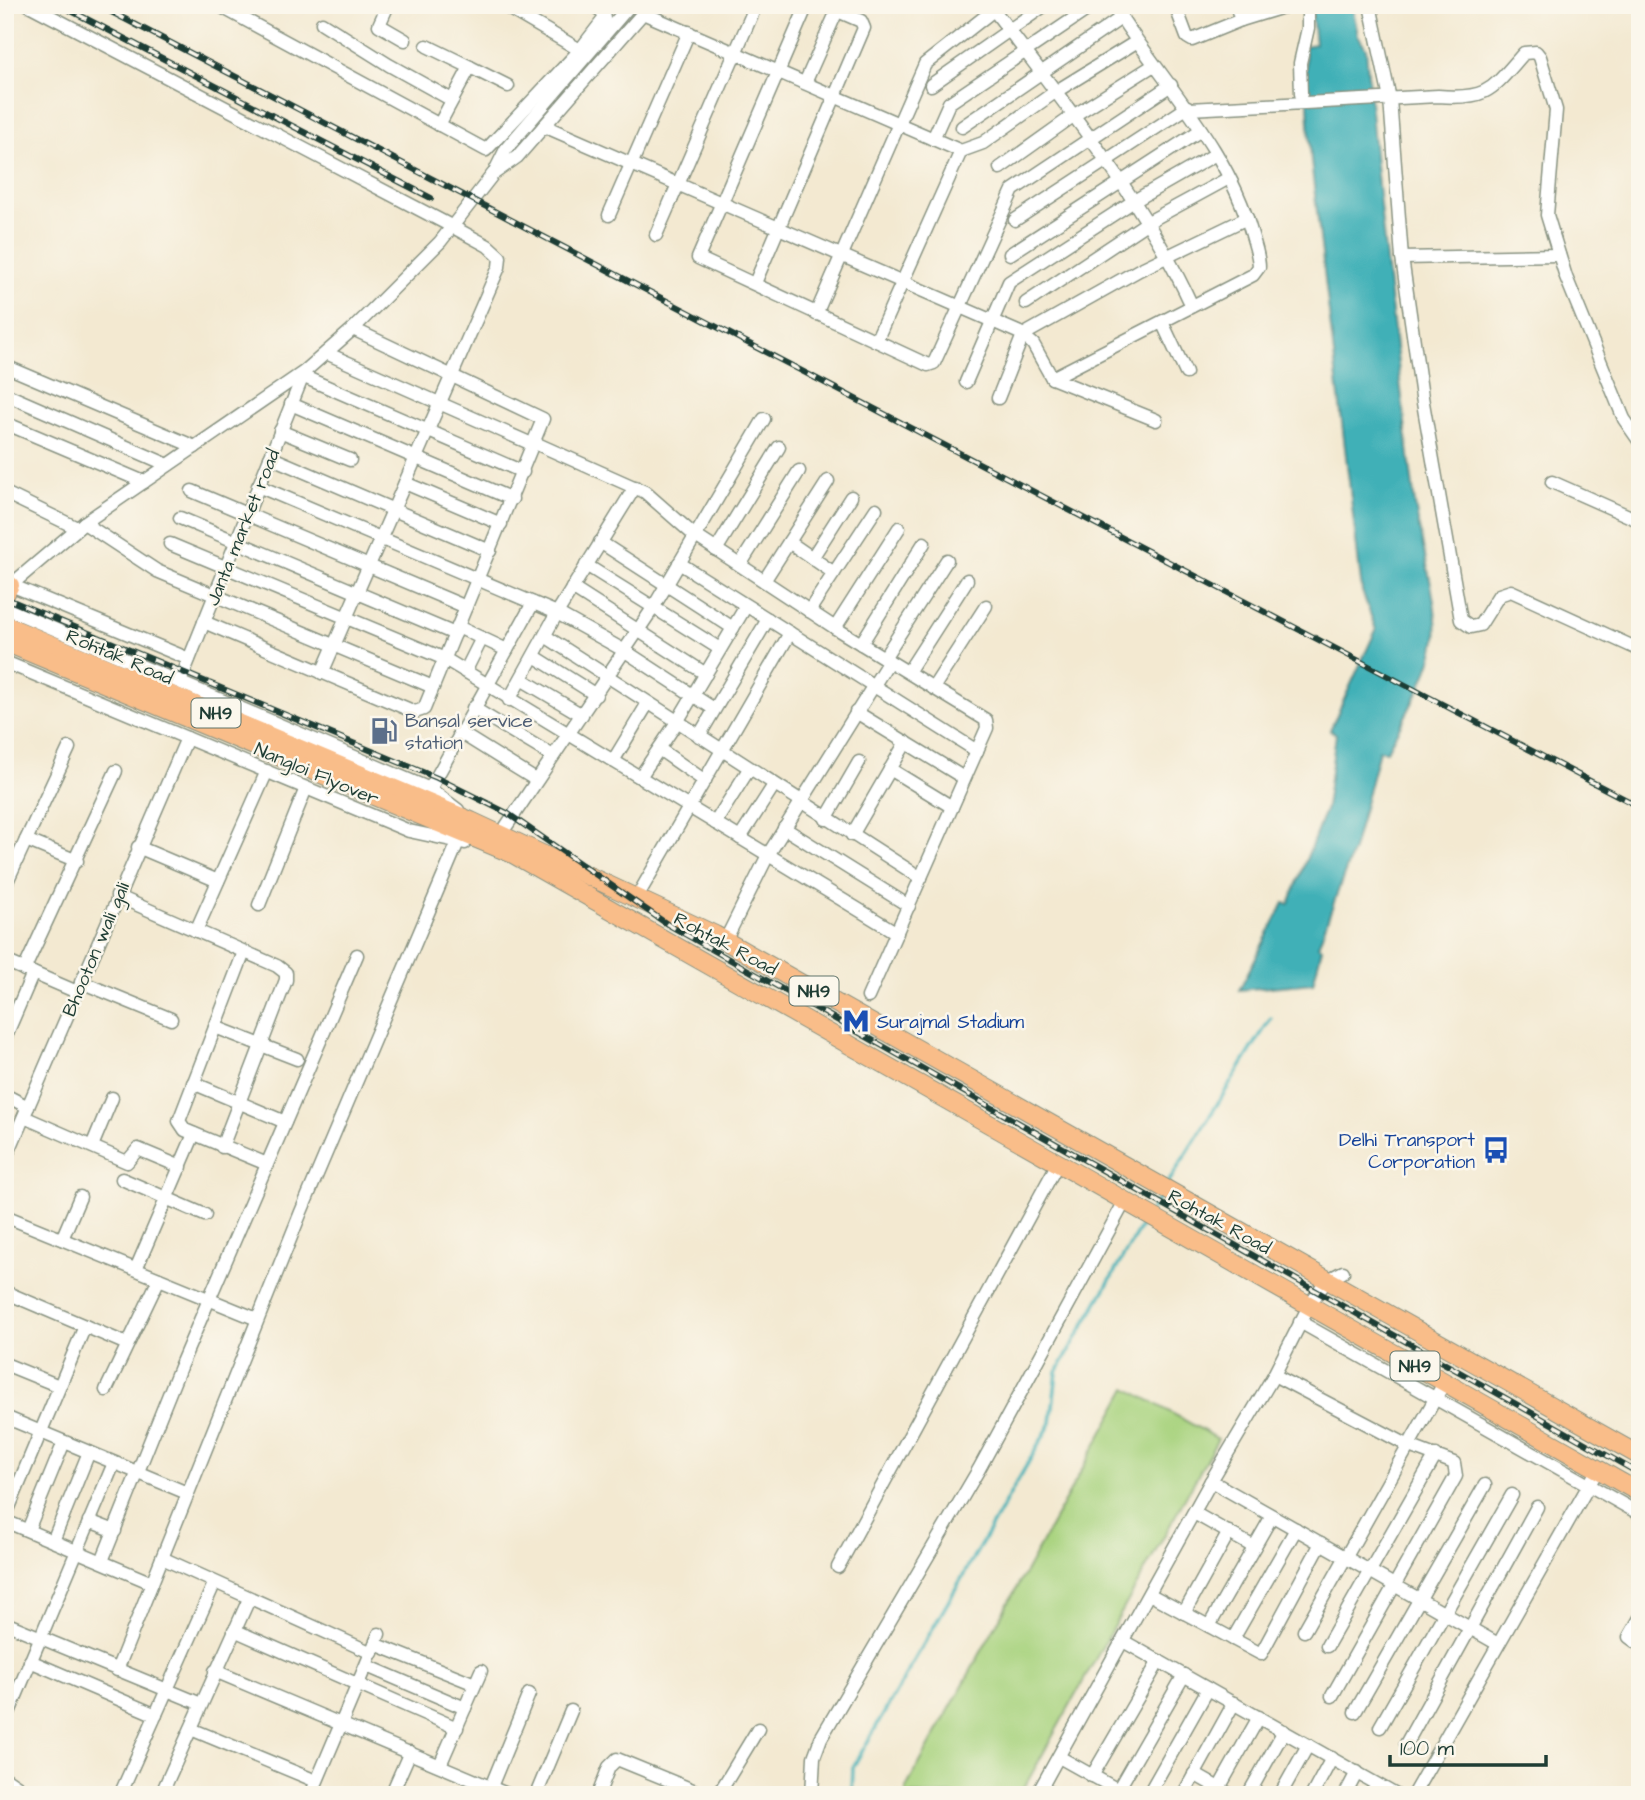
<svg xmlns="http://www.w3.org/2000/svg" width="1645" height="1800" viewBox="0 0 1645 1800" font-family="'Architects Daughter',sans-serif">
<rect width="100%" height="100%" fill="#fbf7ec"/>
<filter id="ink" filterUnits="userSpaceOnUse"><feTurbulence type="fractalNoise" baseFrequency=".0143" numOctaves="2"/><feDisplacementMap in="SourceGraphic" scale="14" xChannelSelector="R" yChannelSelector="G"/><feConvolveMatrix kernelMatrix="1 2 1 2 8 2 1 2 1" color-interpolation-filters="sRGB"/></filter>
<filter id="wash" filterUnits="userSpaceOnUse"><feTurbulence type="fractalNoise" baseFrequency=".00686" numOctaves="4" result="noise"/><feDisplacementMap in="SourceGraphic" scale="28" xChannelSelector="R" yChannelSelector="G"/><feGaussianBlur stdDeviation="1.57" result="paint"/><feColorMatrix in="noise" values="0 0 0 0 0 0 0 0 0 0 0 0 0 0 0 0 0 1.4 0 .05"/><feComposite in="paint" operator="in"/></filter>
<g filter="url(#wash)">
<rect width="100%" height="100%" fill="#f3e9d1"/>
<!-- green -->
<polygon fill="#a9d37f" stroke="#64885a" stroke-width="2" points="1127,1388 1218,1439 1020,1795 906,1795 906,1788"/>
<!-- water -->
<path fill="#3fb0b7" stroke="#2f7676" stroke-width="2" d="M1311 5H1352L1358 35 1366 48C1377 198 1396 348 1414 497 1418 536 1440 604 1436 639 1432 673 1403 719 1387 751L1379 750 1353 850 1318 946 1322 948 1313 983 1239 990 1284 903 1289 904 1326 808 1336 734 1330 730 1376 630 1362 591 1311 161 1305 46 1315 44Z"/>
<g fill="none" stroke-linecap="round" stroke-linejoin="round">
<!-- stream -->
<g stroke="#3fb0b7" stroke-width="3.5">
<polyline points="1168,1183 1271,1018"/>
<polyline points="1151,1210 1162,1193"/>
<polyline points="852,1795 853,1767 1051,1423 1057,1372 1145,1219"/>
</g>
</g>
</g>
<g filter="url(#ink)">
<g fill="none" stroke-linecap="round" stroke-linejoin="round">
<defs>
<g id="minor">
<polyline points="29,5 453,227 488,246 500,257 499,267 322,673"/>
<polyline points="218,5 486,150 580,50 604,19 603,12 593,5"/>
<polyline points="388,5 379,25 405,40"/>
<polyline points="503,5 580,50"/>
<polyline points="807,5 698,258 928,365 934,363 1013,190 1171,85"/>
<polyline points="1175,5 1187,37 1192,40 1241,20"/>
<polyline points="1236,5 1241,20 1290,5"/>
<polyline points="1370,5 1390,99 1402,258 1422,397 1461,620 1471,627 1480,625 1499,595 1511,591 1640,650"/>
<path d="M994 10C1065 105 1142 197 1192 306"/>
<polyline points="643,13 961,151 876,341"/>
<polyline points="322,23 389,65 452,100"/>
<polyline points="427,46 470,67 439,125"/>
<polyline points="470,67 508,86"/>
<polyline points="805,83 837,11"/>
<polyline points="931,85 1045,5"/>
<polyline points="1301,94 1300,63 1308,28 1308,5"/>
<path d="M1189 109 1438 96C1489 100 1492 89 1524 53L1536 52 1540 57 1556 110 1547 215 1566 277 1624 419 1640 442"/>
<polyline points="544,126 1020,333 1033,344 1052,378 1156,420"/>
<polyline points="962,127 1121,18"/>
<polyline points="933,139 949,103 1094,5"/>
<polyline points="961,151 983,143 1055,92 1136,42"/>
<polyline points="1000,168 1073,116 1154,65"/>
<polyline points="495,171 506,149 630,5"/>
<polyline points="609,215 689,32"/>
<polyline points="1015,220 1188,107"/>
<polyline points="656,235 756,5"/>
<polyline points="1010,254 1201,130"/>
<polyline points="1402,258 1559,255"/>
<polyline points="755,283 864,28 861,21 824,5"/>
<polyline points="1026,303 1148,222 1229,178"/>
<polyline points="816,314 925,64 1000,5"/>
<polyline points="1162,322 1186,373"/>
<polyline points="326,353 534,445"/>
<polyline points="5,366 195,447"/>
<polyline points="302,376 523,472"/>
<path d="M1052 378 1253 275 1259 267C1259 256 1255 246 1252 235 1228 147 1161 81 1113 5"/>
<polyline points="966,382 1009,282 1134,201 1216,154"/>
<polyline points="5,394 168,465"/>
<polyline points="998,398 1023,335 1139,270 1247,218"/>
<polyline points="291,404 512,499"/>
<polyline points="5,423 144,482"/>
<polyline points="280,431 350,460"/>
<polyline points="535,443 645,492 694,535 840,631 986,720 987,728 868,997"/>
<polyline points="270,457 490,551"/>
<polyline points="1552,482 1640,521"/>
<polyline points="405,483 501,524"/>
<polyline points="258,486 557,613 625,651 714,709"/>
<polyline points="192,491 466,607"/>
<polyline points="5,493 77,528"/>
<polyline points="180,518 455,634"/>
<polyline points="84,523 157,571 433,687"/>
<polyline points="600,542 733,628"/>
<polyline points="789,542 834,573"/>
<polyline points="170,544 445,659 897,933"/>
<polyline points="716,550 779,447"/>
<polyline points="812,558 851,497"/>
<polyline points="679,563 977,751"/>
<polyline points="586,565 720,649"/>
<polyline points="740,565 799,471"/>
<polyline points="764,581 828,481"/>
<polyline points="6,583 189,659"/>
<polyline points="11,585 84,523 304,372 353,329 440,242 493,174 517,157 650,5"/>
<polyline points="572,588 706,674"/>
<polyline points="5,608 430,789 458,810"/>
<polyline points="809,611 876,509"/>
<polyline points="204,622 415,712 424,709 543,419 353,329"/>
<polyline points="458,627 507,650"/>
<polyline points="835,628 899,528"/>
<polyline points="545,636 921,878"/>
<polyline points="861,644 924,543"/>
<polyline points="534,656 596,695"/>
<polyline points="884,658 947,560"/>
<polyline points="5,662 409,831 465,843"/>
<polyline points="465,672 482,638"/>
<polyline points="908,672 967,580"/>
<polyline points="521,679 582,715"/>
<polyline points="180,682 304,373"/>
<polyline points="933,688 986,606"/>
<polyline points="509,700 557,613 635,487"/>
<polyline points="473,708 553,756"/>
<polyline points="856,712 964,778"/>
<polyline points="459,732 536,780"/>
<polyline points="699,736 768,619"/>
<polyline points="69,748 26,840 77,861"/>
<polyline points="659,749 705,781"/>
<polyline points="613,761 648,703"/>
<polyline points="890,769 952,807"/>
<polyline points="640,777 677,722 746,606"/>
<polyline points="430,789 533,603"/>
<polyline points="826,819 859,762"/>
<polyline points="715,823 749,769"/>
<polyline points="784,828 909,906"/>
<polyline points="501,834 653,608 764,419"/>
<polyline points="852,835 906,742"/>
<polyline points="740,838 774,785"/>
<polyline points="138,847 218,881"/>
<polyline points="5,886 26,840"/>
<polyline points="117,896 277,966 286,973 286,980 222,1147"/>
<polyline points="637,897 790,633"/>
<polyline points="259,905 306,788"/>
<polyline points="196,931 267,771"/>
<polyline points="725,941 768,855 889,661"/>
<polyline points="244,952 179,1121 185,1130 267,1164"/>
<polyline points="5,961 77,992"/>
<polyline points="24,970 116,771"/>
<polyline points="81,982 171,1019"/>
<polyline points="215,1027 297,1059"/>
<polyline points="5,1038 33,973"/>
<polyline points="193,1083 285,1122"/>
<polyline points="5,1095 28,1107"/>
<polyline points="24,1117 127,1162 138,1149 181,1167"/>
<polyline points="92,1146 112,1098"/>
<polyline points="5,1160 187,738"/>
<polyline points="122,1179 205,1215"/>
<polyline points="5,1216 257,1319"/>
<polyline points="62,1239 80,1197"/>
<polyline points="136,1269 194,1134"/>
<polyline points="5,1292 127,1344"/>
<polyline points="1300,1322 1640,1514"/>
<polyline points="5,1364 59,1386"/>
<polyline points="1274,1375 1409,1446 1454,1463 1456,1476 1332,1696"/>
<polyline points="106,1390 159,1279"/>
<polyline points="5,1417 187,1493"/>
<polyline points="1211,1481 1498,1644"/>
<polyline points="1194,1513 1254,1547"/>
<polyline points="5,1517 85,1326"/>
<polyline points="5,1521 152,1583"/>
<polyline points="89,1521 115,1531"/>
<polyline points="28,1530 64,1442"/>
<polyline points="53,1541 89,1452"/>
<polyline points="162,1558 372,1653"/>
<polyline points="102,1561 180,1367 357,955"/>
<polyline points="838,1567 1058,1163"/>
<polyline points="1149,1594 1261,1654 1321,1543"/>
<polyline points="1184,1613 1229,1532"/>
<polyline points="1640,1618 1629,1637 1640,1645"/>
<polyline points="5,1623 201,1704"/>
<polyline points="1209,1626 1272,1516"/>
<polyline points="234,1630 457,1728"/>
<polyline points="1304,1631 1444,1383"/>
<polyline points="1233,1639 1296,1529"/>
<polyline points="1123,1641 1396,1795"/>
<polyline points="375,1644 475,1684"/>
<polyline points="1327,1646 1436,1455"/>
<polyline points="30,1661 156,1715"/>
<polyline points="367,1666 465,1708"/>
<polyline points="117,1670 301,1212 458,842"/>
<polyline points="215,1671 509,1795"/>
<polyline points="1355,1712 1485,1485"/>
<polyline points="5,1722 114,1463"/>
<polyline points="1380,1727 1512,1495"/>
<polyline points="191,1729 316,1781"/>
<polyline points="1406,1744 1537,1507"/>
<polyline points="1059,1757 1127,1795"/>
<polyline points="440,1765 481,1671"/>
<polyline points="1194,1774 1231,1795"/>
<polyline points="1092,1776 1159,1661"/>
<polyline points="5,1778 30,1795"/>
<polyline points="1041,1788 1055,1795"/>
<polyline points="1219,1788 1259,1717"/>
<polyline points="488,1794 529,1694"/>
<polyline points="120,1795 214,1584"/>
<polyline points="161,1795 249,1599"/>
<polyline points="311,1795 379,1634"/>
<polyline points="391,1795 410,1752"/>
<polyline points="536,1795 571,1711"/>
<polyline points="598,1795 609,1767 617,1759 705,1795"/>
<polyline points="718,1795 758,1729"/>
<polyline points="812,1795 814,1757 821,1738 979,1469 1125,1201"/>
<polyline points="1037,1795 1211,1481 1274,1375 1310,1304 1326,1281 1343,1272"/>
<polyline points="1115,1795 1184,1675"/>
<polyline points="1148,1795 1208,1689"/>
<polyline points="1183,1795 1234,1703"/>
<polyline points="1248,1795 1284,1731"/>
<polyline points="1280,1795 1308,1745"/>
<polyline points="1312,1795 1332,1758"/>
<polyline points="1345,1795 1357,1772"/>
<polyline points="1413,1795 1598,1469"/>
</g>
<polyline id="major" points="5,597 11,585"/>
<g id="highway">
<polyline points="5,625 471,821 715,935 1640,1456"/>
<polyline points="5,642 513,854 1640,1493"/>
</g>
</defs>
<!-- minor casing -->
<use href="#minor" stroke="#899382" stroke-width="15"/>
<!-- major casing -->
<use href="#major" stroke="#899382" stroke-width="18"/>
<!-- highway casing -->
<use href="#highway" stroke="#899382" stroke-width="20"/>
<!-- minor -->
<use href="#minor" stroke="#fff" stroke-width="12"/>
<!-- major -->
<use href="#major" stroke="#f9bd89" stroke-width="16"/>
<!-- highway -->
<use href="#highway" stroke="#f9bd89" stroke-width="18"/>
<defs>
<g id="rail">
<polyline points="60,5 431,198"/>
<polyline points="98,5 1640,807"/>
<polyline points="5,598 437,778 507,813 667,924 1640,1474"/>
</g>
</defs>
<!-- rail casing -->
<use href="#rail" stroke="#1f3d34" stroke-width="6"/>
<!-- rail -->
<use href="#rail" stroke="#fbf7ec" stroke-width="3.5" stroke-dasharray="10" stroke-linecap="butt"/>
</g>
</g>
<!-- icons -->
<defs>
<symbol id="fuel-bare" viewBox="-9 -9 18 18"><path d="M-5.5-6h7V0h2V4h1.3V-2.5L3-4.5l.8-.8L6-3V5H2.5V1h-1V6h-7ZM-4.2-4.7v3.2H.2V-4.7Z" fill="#5c6f8a" stroke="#fbf7ec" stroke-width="2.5" paint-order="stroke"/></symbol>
<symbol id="metro-bare" viewBox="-9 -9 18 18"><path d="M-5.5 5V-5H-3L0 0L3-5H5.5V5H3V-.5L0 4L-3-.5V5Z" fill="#1a4fb4" stroke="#fbf7ec" stroke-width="2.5" paint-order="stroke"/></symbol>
<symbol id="bus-bare" viewBox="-9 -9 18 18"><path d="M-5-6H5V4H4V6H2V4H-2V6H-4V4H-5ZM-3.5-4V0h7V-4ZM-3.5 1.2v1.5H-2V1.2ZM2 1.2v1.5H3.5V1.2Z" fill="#1a4fb4" stroke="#fbf7ec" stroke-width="2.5" paint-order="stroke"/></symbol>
</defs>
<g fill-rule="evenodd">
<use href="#fuel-bare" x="365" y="712" width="38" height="38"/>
<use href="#metro-bare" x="837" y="1002" width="38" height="38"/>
<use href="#bus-bare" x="1477" y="1131" width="38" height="38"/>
</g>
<g text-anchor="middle" stroke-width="5" stroke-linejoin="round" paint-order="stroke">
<!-- shield labels -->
<g fill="#fbf7ec" stroke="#61756b" stroke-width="2">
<rect x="191.5" y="698.5" width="49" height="29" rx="5"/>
<rect x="789.5" y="976.5" width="49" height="29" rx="5"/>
<rect x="1390.5" y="1351.5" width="49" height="29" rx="5"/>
</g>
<g font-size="18" font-weight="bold" fill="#1f3d34">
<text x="216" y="719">NH9</text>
<text x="814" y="997">NH9</text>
<text x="1415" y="1372">NH9</text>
</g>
<!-- street labels -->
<g font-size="19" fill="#1f3d34" stroke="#fbf7ec">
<text transform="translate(242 527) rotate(-68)" y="7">Janta market road</text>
<text transform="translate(120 656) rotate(23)" y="7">Rohtak Road</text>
<text transform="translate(317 773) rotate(23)" y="7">Nangloi Flyover</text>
<text transform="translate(726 943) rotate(28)" y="7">Rohtak Road</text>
<text transform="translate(95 949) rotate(-67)" y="7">Bhooton wali gali</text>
<text transform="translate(1220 1221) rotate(29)" y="7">Rohtak Road</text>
</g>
<!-- service labels -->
<g font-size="19" fill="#4e5e75" stroke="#fbf7ec" text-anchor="start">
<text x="405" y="727">Bansal service<tspan x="405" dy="22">station</tspan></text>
</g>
<!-- transit labels -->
<g font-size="19" fill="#164399" stroke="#fbf7ec" text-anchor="start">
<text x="877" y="1028">Surajmal Stadium</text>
<text x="1475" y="1146" text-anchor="end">Delhi Transport<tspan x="1475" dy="22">Corporation</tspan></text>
</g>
</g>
<!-- margin -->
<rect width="1645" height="1800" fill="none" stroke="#fbf7ec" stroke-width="28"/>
<!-- scale -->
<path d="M1390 1755v10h156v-10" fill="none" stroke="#1f3d34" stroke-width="3.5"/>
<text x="1400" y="1755" font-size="21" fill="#1f3d34" stroke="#fbf7ec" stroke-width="5" paint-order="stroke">100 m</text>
</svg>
